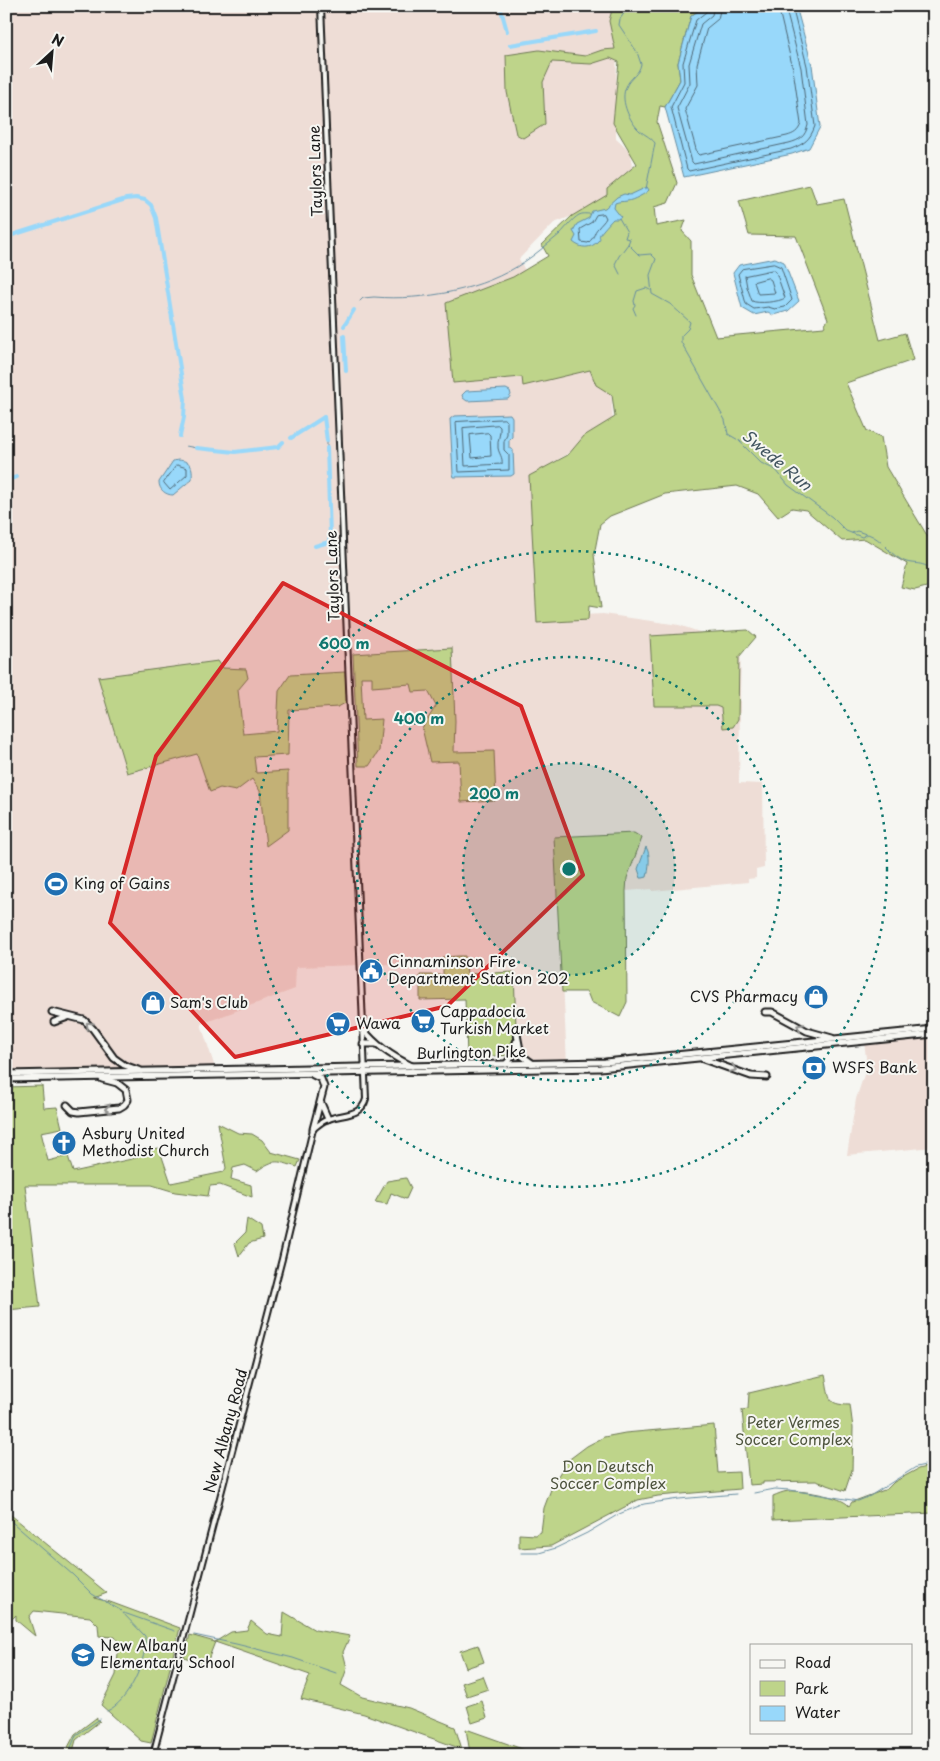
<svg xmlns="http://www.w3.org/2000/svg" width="940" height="1761" viewBox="0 0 940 1761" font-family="'Playpen Sans',sans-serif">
<rect width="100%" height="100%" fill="#f6f6f2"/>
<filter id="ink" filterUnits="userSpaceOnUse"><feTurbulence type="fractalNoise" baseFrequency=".02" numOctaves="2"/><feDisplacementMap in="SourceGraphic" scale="10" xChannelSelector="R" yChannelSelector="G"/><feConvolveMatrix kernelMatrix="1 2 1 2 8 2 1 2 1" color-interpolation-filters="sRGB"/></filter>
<g filter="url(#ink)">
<!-- built -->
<g fill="#eeddd6">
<polygon points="6,6 617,6 616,139 631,152 632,173 611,201 554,223 519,259 529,278 611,387 613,424 536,474 539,617 603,614 679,625 708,635 741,632 739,783 763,784 764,868 756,870 756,878 748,879 748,882 652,891 652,889 559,896 567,1064 537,1064 526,1060 462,975 459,962 296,967 295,989 201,1024 216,1071 6,1074"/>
<polygon points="934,1033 934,1147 847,1155 856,1099 864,1075 866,1058 864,1041"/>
</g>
<!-- green -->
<g fill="#bed48a" stroke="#6d7853">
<polygon points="613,6 705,6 691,16 678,63 680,80 665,107 660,106 657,122 677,183 668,203 654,207 656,226 686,220 682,231 691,241 691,275 716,337 824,327 828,319 796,236 749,235 739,201 810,185 817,204 844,199 880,340 905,333 913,360 846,383 867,431 881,437 886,467 928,537 932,535 934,537 934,585 915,590 901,587 907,564 865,539 842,541 806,510 792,508 778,517 758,494 737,486 665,494 610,516 600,524 594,555 601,608 589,606 588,620 537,623 529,476 568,455 584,436 615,417 612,395 596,385 590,370 523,386 522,377 453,383 446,303 513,277 548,256 542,245 572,216 607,195 607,189 637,164 613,123 619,62 610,58 591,64 552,62 543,82 545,124 523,138 516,134 507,92 506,55 539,50 585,56 602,50 615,49 609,21"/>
<polygon points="748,630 756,637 739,657 738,719 733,727 723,728 721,708 716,706 654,706 650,636"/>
<polygon points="452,648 455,721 454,752 494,751 496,800 461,802 459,761 430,762 422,728 436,706 428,691 413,692 411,684 372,687 372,677 361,677 363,720 382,719 379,751 369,766 358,766 353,654"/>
<polygon points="218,661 223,668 246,669 248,678 238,690 243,734 277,731 279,691 290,675 345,672 347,702 338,707 289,710 288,755 254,757 256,773 288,771 288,830 266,846 260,791 252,779 236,791 220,788 210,792 197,754 127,773 98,677"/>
<polygon points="634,833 642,838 627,878 626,891 627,1002 620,1017 591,1002 587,992 562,992 554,837"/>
<polygon points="459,956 465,956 467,974 514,972 517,1055 467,1057 465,999 420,1000 420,975 443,975 443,957"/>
<path d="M42 1086 44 1108 57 1107 62 1128 41 1132 48 1161 68 1156 73 1172 136 1158 147 1150 159 1148 171 1183 224 1172 226 1168 218 1123 238 1133 252 1134 262 1140 271 1152 300 1160 297 1167C277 1161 275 1158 257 1171L245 1165 233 1168 231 1179 251 1185 252 1197 220 1185 210 1186 208 1196 175 1192 152 1185H25L40 1307 6 1310V1087Z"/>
<polygon points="406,1178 411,1188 406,1199 391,1193 387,1204 375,1202 387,1181"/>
<polygon points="247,1219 261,1228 263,1239 249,1243 239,1256 235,1243 245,1233"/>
<path d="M825 1375C830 1397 825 1405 850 1405L853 1428 852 1470 845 1491 816 1481 763 1482V1484L749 1485 742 1410 748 1409 749 1393Z"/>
<polygon points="714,1425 718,1473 739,1472 740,1489 658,1496 638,1500 551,1546 519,1548 519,1534 536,1535 541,1532 544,1508 553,1484 567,1461 587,1446 604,1437 625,1433"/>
<path d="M934 1465V1513L773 1520V1496C778 1494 782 1492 788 1491 801 1490 842 1496 849 1506L852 1502 887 1489 894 1482 918 1469Z"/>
<polygon points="6,1511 107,1593 94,1598 110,1602 180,1628 151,1743 141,1741 101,1705 116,1675 119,1642 115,1637 99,1636 98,1625 90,1617 34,1611 29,1617 35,1636 16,1620 16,1615 6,1625"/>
<polygon points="284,1612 315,1630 350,1636 343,1652 347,1668 341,1685 362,1697 409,1708 455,1727 462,1749 364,1714 301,1699 310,1675 215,1642 206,1665 184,1657 190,1635 215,1642 231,1632 247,1630 251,1621 267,1634 282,1637"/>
<polygon points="478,1645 484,1662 466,1668 460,1651"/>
<polygon points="483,1676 488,1689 467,1696 462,1683"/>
<polygon points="482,1701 487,1718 472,1723 467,1706"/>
<polygon points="96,1718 100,1721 76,1740 72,1755 64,1755 75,1734"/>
<polygon points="466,1729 539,1755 476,1755 470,1753"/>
</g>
<!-- water -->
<g fill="#98d8fa" stroke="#668da1">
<polygon points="705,6 796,6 812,65 820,127 809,148 792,154 684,177 665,107 680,80 678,63 691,16"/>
<path d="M647 187 649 190C647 193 632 201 627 201 622 202 620 201 615 203L614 208 621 217 618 219H613C611 221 601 232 600 234 598 238 602 237 598 241 591 249 581 249 573 242L576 236 573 231 577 224 589 218 592 211 605 208 617 197 624 194 630 195Z"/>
<polygon points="775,258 784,262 799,301 788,311 773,315 768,312 754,315 742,308 733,273 739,265"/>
<polygon points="506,389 510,391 511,395 508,399 467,401 463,398 462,395 466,391"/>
<polygon points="510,414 512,417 512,437 509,440 509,448 513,450 514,474 511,476 454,477 453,474 450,419 454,416"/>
<path d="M178 460C191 461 193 466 192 479L173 495C166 495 159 490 159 482L173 461Z"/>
<path d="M646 847C651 854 649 868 647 877L643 878H641L638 869Z"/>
</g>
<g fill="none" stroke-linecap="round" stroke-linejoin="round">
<!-- shore -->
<g stroke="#4e6775" stroke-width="1">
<path d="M707 6 706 12 696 20 683 63 684 82 671 107 687 169 689 171 791 149C804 144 810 140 815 126L807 66 792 6"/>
<path d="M714 6 712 15 701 24 689 64 690 83 677 108 692 162 694 164 789 143C800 140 805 137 808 125L801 68 785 6"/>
<path d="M721 6 718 19 707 28 697 64 698 85 685 109 697 153 699 155 787 136C794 134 798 132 801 124L793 69 778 6"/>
<path d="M604 214 606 218C604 222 601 224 598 228 593 233 596 236 588 243L581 242 580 229 592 222 596 215Z"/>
<polygon points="774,264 781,267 792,300 785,307 775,309 768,307 754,309 746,304 738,274 742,269"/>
<path d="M773 270 776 272 785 298C780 302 757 304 752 301L747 287 745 276Z"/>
<polygon points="768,278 771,280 775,293 758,294 754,282"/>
<polygon points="504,419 507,421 507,435 504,441 504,450 509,455 509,470 459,472 456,422"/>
<path d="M498 425 500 427C501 434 497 440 498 448 499 454 503 457 502 464L465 466 463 428Z"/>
<polygon points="488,433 490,435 491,456 472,458 470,435"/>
<polygon points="177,465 187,468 187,475 170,490 164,483"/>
</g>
<!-- stream -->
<g stroke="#668da1" stroke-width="1">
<path d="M629 6 620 19 619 25 637 52 641 64C639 75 630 77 626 87 620 99 628 118 637 128 642 134 650 136 655 143L646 189"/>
<path d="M619 218 627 232 625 238 630 239 628 244 639 255 651 254 656 259 650 275 652 294 670 304 690 322 688 329 681 336V342L725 420 728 434 740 441 744 446 761 463 776 470 788 485 832 517 846 531 862 537 868 534C882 539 888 552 900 559 913 567 920 559 934 571"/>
<polyline points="620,274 615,264 619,256 628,244"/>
<path d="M360 301 363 298 374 297C423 301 484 290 524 262 536 254 549 243 560 234 566 228 572 219 579 215 583 213 586 214 590 214"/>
<polyline points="636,315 633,308 635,305 634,301 637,291 646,288 650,290"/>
<polyline points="327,441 327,448"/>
<polyline points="186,446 196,448"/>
<polyline points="852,533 857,531 866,534"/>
<polyline points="754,1493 775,1489 790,1490 858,1501 870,1496 916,1467 934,1463"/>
<path d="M6 1517 73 1575 92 1594 120 1610 145 1636C148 1658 129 1702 107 1711"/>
<polyline points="521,1553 539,1553 556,1548 587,1533 619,1514 644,1504 679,1499 736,1494"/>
<polyline points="124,1613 175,1631"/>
<polyline points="194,1635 236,1644 293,1658 336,1673"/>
<polyline points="68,1755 76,1735 100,1719"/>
</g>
<!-- canal -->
<g stroke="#98d8fa" stroke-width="4">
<polyline points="500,6 507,31"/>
<polyline points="510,45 596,31"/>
<polyline points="6,237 126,199 136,198 145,200 151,205 156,218 185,399 184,417 180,436"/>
<polyline points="344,326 354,310"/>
<polyline points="344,336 346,371"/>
<polyline points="324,417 327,441"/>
<polyline points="291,438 324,417"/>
<polyline points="196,448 235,452 278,447 283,442"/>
<polyline points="6,480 17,477"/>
<polyline points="315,546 329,542 330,535 327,448"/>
</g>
<defs>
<path id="minor" d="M153 1755 282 1259 313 1129C317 1126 321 1122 326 1120 340 1113 361 1118 366 1099L321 6"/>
<g id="highway">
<polyline points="52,1012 84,1020 93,1029 114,1058 124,1065 141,1071"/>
<polyline points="765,1012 772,1012 807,1031 832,1038"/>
<polyline points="54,1022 68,1017"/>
<path d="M363 1029C376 1046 393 1057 412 1066"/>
<polyline points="516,1029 521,1055 532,1063"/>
<polyline points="363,1044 376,1044"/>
<polyline points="703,1059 751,1076 767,1077"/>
<polyline points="506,1064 514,1054 516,1042"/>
<polyline points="6,1074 605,1062 934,1029"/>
<polyline points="6,1079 600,1068 934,1034"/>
<polyline points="321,1103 328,1119"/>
<polyline points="67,1105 73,1111 79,1112 119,1108 124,1105 128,1100 126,1090 117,1083 102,1079"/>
<polyline points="313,1129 324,1087 321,1079 313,1075"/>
</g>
</defs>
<!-- minor casing -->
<use href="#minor" stroke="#1c1c1c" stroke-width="8"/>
<!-- highway casing -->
<use href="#highway" stroke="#1c1c1c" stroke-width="9"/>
<!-- minor -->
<use href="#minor" stroke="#f6f6f2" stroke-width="4"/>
<!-- highway -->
<use href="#highway" stroke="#f6f6f2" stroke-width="5"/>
</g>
<!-- one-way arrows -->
<defs><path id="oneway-chevron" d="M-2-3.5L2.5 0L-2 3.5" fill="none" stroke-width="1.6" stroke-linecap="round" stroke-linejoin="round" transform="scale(1.25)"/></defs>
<g stroke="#949492">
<use href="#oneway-chevron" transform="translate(89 1025) rotate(-136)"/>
<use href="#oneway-chevron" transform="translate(800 1027) rotate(-152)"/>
<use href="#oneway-chevron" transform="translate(733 1069) rotate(23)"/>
<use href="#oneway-chevron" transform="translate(108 1109) rotate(174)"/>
</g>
</g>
<!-- marked area -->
<path fill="#d62828" fill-opacity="0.2" stroke="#d62828" stroke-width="4" stroke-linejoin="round" d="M283 583 521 706 583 875 447 1006 235 1057 110 923 156 756Z"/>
<!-- distance rings -->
<circle cx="569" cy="869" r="106" fill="#0f766e" fill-opacity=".12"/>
<g fill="none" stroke="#0f766e" stroke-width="2.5" stroke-dasharray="2.5 5">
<circle cx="569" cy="869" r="106"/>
<circle cx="569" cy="869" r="212"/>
<circle cx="569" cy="869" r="318"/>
</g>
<!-- icons -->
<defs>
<symbol id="stadium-disc" viewBox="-11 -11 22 22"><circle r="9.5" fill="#1f6fb2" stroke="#f6f6f2"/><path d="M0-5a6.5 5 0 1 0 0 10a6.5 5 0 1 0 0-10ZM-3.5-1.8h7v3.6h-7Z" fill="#fff"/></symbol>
<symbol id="civic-disc" viewBox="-11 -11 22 22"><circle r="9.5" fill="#1f6fb2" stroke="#f6f6f2"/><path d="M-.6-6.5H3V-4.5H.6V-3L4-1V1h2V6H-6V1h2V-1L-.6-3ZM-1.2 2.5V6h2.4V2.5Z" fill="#fff"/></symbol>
<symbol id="shop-disc" viewBox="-11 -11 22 22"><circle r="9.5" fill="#1f6fb2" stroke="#f6f6f2"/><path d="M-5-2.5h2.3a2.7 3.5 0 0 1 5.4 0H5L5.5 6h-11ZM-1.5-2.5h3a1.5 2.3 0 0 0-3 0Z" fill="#fff"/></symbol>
<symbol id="supermarket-disc" viewBox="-11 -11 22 22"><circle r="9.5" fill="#1f6fb2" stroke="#f6f6f2"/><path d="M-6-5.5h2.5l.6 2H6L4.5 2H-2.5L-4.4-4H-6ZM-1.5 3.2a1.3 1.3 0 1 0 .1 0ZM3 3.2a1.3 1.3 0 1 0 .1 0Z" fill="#fff"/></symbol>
<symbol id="bank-disc" viewBox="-11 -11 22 22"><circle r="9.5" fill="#1f6fb2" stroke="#f6f6f2"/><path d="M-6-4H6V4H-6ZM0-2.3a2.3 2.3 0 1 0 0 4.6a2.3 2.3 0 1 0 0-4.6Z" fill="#fff"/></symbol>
<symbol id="church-disc" viewBox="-11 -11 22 22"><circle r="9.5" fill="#1f6fb2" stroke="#f6f6f2"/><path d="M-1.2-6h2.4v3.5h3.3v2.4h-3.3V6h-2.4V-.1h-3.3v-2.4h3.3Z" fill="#fff"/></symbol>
<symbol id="school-disc" viewBox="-11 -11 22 22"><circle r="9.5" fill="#1f6fb2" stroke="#f6f6f2"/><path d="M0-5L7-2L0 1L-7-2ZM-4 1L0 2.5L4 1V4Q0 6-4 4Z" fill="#fff"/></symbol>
</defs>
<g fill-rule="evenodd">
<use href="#stadium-disc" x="42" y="870" width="28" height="28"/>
<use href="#civic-disc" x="357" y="957" width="28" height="28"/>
<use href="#shop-disc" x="802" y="983" width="28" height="28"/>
<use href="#shop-disc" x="139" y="989" width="28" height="28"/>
<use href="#supermarket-disc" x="409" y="1007" width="28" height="28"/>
<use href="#supermarket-disc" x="324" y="1010" width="28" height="28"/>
<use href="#bank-disc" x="800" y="1054" width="28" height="28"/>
<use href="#church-disc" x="50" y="1129" width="28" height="28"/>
<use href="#school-disc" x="69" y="1641" width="28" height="28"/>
</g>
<g text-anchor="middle" stroke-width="4" stroke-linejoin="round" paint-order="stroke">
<!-- street labels -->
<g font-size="15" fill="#1c1c1c" stroke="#f6f6f2">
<text transform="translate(316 171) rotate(-92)" y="5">Taylors Lane</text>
<text transform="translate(333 576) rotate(-92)" y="5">Taylors Lane</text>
<text transform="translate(471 1053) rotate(-1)" y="5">Burlington Pike</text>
<text transform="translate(226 1431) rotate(-75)" y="5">New Albany Road</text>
</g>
<!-- poi labels -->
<g font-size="15" fill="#1c1c1c" stroke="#f6f6f2" text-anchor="start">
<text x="74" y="889">King of Gains</text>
<text x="388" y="967">Cinnaminson Fire<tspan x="388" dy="17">Department Station 202</tspan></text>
<text x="798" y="1002" text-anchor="end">CVS Pharmacy</text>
<text x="170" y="1008">Sam's Club</text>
<text x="440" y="1017">Cappadocia<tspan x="440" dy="17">Turkish Market</tspan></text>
<text x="356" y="1029">Wawa</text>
<text x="832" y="1073">WSFS Bank</text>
<text x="82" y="1139">Asbury United<tspan x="82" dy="17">Methodist Church</tspan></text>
<text x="100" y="1651">New Albany<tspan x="100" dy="17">Elementary School</tspan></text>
</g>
<!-- park labels -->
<g font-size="15" fill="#4d533d" stroke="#f6f6f2">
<text x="793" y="1428">Peter Vermes<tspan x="793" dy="17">Soccer Complex</tspan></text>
<text x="608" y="1472">Don Deutsch<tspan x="608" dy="17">Soccer Complex</tspan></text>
</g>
<!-- water labels -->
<g font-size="16" font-style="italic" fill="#41545f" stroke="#f6f6f2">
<text transform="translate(777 460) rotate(40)" y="6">Swede Run</text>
</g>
</g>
<circle cx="569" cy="869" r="8" fill="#0f766e" stroke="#f6f6f2" stroke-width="2.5"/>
<g font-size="15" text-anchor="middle" font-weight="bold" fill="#0f766e" stroke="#f6f6f2" stroke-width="4" stroke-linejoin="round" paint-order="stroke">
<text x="344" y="649">600 m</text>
<text x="419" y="724">400 m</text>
<text x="494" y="799">200 m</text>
</g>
<!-- margin -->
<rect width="940" height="1761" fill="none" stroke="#f6f6f2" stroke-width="25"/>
<rect x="12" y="12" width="915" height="1736" fill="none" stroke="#1c1c1c" stroke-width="2" filter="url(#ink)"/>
<!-- legend -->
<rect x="750" y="1644" width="162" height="90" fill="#f6f6f2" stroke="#9f9f9c"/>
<rect x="760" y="1660" width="25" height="8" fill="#f6f6f2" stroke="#9f9f9c"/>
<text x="795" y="1668" font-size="15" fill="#1c1c1c">Road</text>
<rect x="760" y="1681" width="25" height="15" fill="#bed48a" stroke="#9f9f9c"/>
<text x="795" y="1694" font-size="15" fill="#1c1c1c">Park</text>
<rect x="760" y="1706" width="25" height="15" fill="#98d8fa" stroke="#9f9f9c"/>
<text x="795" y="1718" font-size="15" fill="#1c1c1c">Water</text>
<!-- north arrow -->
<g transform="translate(52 52) rotate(26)" stroke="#f6f6f2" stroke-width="4" paint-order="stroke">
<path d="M0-4L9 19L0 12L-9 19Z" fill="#1c1c1c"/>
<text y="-8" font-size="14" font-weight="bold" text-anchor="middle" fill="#1c1c1c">N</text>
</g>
</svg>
